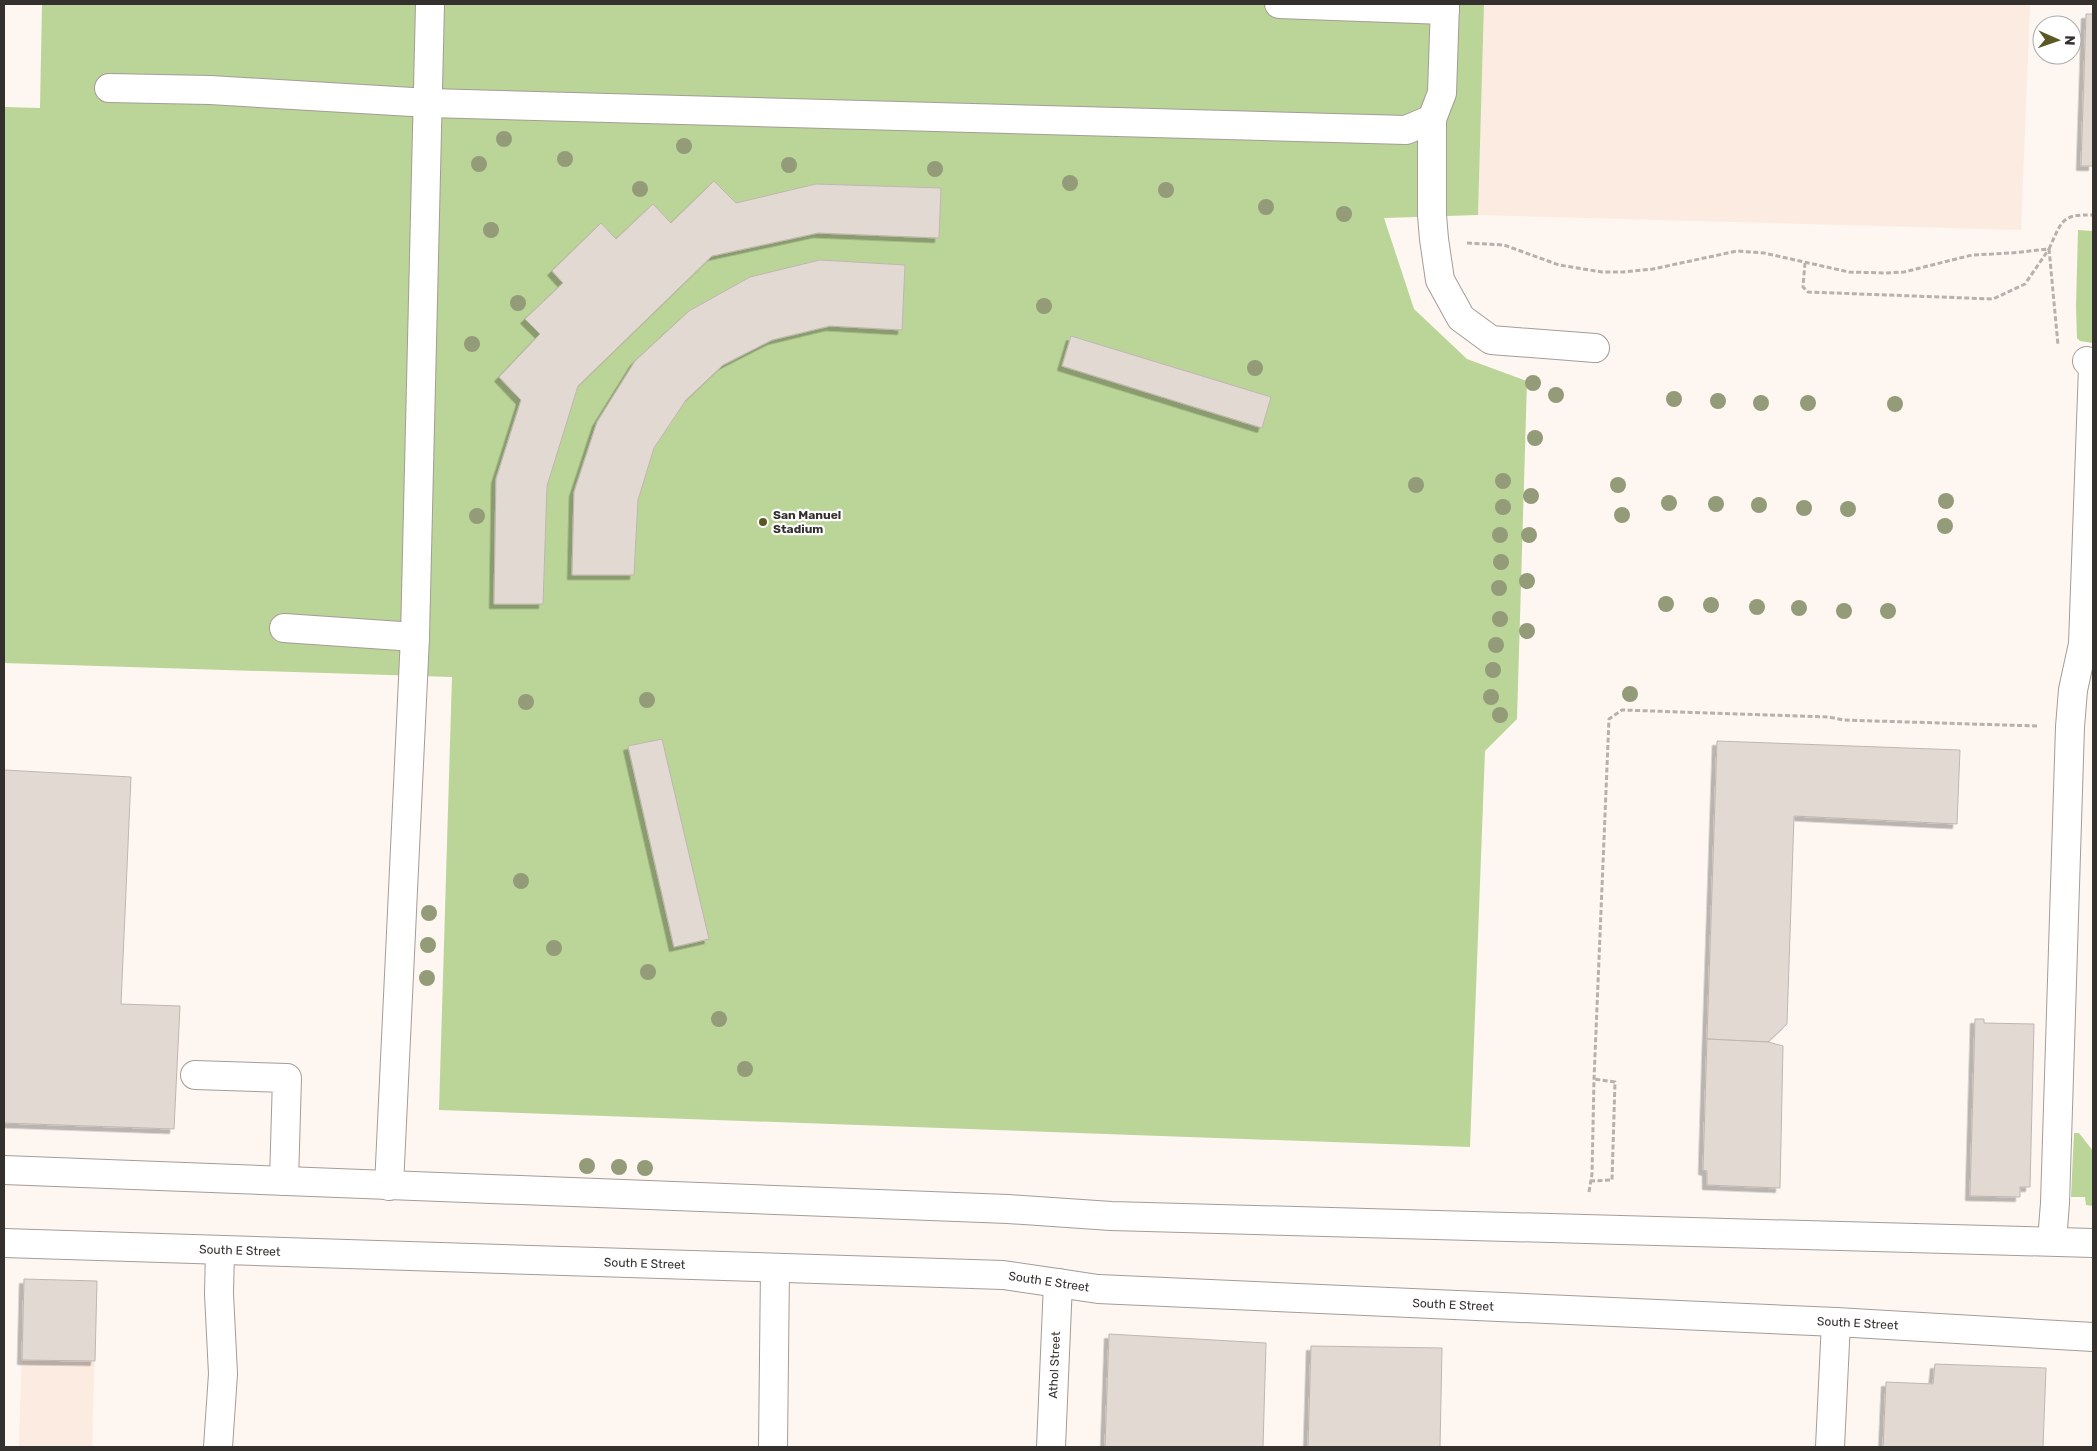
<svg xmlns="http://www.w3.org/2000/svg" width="2097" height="1451" viewBox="0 0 2097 1451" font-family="Rubik,sans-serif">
<defs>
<filter id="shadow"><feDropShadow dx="-4.5" dy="4.5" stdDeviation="0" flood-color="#0004"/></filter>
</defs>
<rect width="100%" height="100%" fill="#fef6f1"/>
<!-- built -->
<g fill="#fcebe1">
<polygon points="1484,4 2030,4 2021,230 1478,215"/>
<polygon points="24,1279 97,1281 92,1447 19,1447"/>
</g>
<!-- green -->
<g fill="#bbd498">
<polygon points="42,4 1484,4 1478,215 1384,218 1414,309 1467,359 1527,381 1517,719 1485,751 1470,1147 439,1110 452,677 4,663 4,107 40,108"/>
<polygon points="2078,230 2093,231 2093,343 2080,341 2077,338 2076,307"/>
<polygon points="2074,1133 2079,1133 2093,1151 2093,1206 2086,1205 2085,1197 2071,1197"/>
</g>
<!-- building -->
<g fill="#e3d9d3" stroke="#c0b6b1" filter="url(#shadow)">
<polygon points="2086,14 2093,14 2093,166 2081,166"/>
<polygon points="714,181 736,203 816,184 941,188 939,238 818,233 712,256 578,386 547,486 543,604 494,604 496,479 521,400 499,377 540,334 525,319 563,283 552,271 601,223 616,239 653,204 671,223"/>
<polygon points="820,260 905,265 902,330 830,326 772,340 723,365 686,400 654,448 638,500 634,575 572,575 574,492 597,422 635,361 689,311 750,277"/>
<polygon points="1071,336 1271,397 1262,428 1062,366"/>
<polygon points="662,739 709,939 674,947 628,746"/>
<polygon points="1717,741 1960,750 1957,824 1794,816 1787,1024 1768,1042 1707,1039"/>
<polygon points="4,770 131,777 121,1004 180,1006 174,1129 4,1123"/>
<polygon points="1975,1019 1984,1019 1984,1023 2034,1024 2030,1187 2020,1187 2020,1197 1970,1196"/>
<polygon points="1707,1039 1768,1042 1783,1046 1780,1188 1707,1185 1707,1171 1703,1170"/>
<polygon points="24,1279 97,1281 95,1361 22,1360"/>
<polygon points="1109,1334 1266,1343 1263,1447 1105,1447"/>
<polygon points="1311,1346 1442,1348 1440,1447 1308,1447"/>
<polygon points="1935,1364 2046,1368 2043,1447 1883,1447 1886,1382 1933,1384"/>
</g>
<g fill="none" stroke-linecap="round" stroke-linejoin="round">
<defs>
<g id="minor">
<polyline points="1279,4 1445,10"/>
<polyline points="109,88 210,90 429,103 1406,130 1432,119 1442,93 1445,4"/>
<polyline points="1432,119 1432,215 1434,239 1440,280 1461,318 1491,340 1595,348"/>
<polyline points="284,628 415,637"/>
<polyline points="195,1075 287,1078 284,1181"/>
<polyline points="389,1186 415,637 430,4"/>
<polyline points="2052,1241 2055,1203 2070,727 2073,690 2083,644 2093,367 2087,361"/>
<polyline points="218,1447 223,1374 219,1294 220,1250"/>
<polyline points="773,1447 775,1268"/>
<path id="s1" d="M1051 1447 1058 1283"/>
<polyline points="1830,1447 1836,1322"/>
</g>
<g id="major">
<polyline points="4,1170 1008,1209 1111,1216 2093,1243"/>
<path id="s2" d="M4 1243 1003 1275 1098 1289 1836 1322 2093 1337"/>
</g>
</defs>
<!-- minor casing -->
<use href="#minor" stroke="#a59c96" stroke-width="30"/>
<!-- major casing -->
<use href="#major" stroke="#a59c96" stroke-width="30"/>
<!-- path -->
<g stroke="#b7b0ac" stroke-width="3" stroke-dasharray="5 2.5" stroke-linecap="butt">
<path d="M1467 243 1504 245 1559 265 1602 272H1623L1653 269 1737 251 1764 253 1849 272 1885 273 1904 272 1972 255 2011 253 2049 249C2062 221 2061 214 2093 215"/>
<polyline points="2049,249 2058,345"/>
<polyline points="1805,263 1803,287 1808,292 1993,299 2025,284 2049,249"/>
<polyline points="1590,1181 1612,1180 1615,1082 1594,1079"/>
<polyline points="1589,1192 1592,1174 1594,1079 1609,719 1622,710 1829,717 1843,720 2037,726"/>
</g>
<!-- minor -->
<use href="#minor" stroke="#fff" stroke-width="28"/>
<!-- major -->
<use href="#major" stroke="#fff" stroke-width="28"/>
</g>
<!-- trees -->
<g fill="#939b79">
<circle cx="504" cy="139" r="8"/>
<circle cx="684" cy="146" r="8"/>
<circle cx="565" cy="159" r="8"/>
<circle cx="479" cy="164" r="8"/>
<circle cx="789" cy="165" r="8"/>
<circle cx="935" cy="169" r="8"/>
<circle cx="1070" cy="183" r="8"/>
<circle cx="640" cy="189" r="8"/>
<circle cx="1166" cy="190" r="8"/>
<circle cx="1266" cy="207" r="8"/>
<circle cx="1344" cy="214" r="8"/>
<circle cx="491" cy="230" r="8"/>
<circle cx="518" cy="303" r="8"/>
<circle cx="1044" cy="306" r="8"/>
<circle cx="472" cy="344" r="8"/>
<circle cx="1255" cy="368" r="8"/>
<circle cx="1533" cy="383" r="8"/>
<circle cx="1556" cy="395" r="8"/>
<circle cx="1674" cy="399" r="8"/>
<circle cx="1718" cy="401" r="8"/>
<circle cx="1761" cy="403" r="8"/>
<circle cx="1808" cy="403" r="8"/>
<circle cx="1895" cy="404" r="8"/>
<circle cx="1535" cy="438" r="8"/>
<circle cx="1503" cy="481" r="8"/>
<circle cx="1416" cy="485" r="8"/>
<circle cx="1618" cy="485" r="8"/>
<circle cx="1531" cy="496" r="8"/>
<circle cx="1946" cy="501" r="8"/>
<circle cx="1669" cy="503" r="8"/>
<circle cx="1716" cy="504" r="8"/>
<circle cx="1759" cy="505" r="8"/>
<circle cx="1503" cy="507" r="8"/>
<circle cx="1804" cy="508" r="8"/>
<circle cx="1848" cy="509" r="8"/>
<circle cx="1622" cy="515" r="8"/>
<circle cx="477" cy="516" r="8"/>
<circle cx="1945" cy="526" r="8"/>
<circle cx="1500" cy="535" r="8"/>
<circle cx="1529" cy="535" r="8"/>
<circle cx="1501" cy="562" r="8"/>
<circle cx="1527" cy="581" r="8"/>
<circle cx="1499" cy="588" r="8"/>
<circle cx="1666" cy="604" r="8"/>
<circle cx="1711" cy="605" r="8"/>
<circle cx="1757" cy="607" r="8"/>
<circle cx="1799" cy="608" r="8"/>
<circle cx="1844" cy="611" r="8"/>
<circle cx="1888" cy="611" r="8"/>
<circle cx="1500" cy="619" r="8"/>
<circle cx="1527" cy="631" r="8"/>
<circle cx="1496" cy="645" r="8"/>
<circle cx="1493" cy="670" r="8"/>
<circle cx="1630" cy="694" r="8"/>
<circle cx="1491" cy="697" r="8"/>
<circle cx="647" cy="700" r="8"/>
<circle cx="526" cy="702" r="8"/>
<circle cx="1500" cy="715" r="8"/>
<circle cx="521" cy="881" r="8"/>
<circle cx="429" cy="913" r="8"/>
<circle cx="428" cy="945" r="8"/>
<circle cx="554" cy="948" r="8"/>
<circle cx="648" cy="972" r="8"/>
<circle cx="427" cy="978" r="8"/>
<circle cx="719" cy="1019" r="8"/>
<circle cx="745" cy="1069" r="8"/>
<circle cx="587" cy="1166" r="8"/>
<circle cx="619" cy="1167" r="8"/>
<circle cx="645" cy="1168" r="8"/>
</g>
<!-- markers -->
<circle fill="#5a5925" stroke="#fff" stroke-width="2" cx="763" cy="522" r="5"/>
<g text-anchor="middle" stroke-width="4.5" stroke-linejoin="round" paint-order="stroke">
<!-- poi labels -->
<g font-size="12" font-weight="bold" fill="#34302e" stroke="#fff" text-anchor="start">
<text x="773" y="519">San Manuel<tspan x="773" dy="14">Stadium</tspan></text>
</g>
<!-- street labels -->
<g font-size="12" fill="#34302e" stroke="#fff">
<text dy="4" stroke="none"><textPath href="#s2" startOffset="236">South E Street</textPath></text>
<text dy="4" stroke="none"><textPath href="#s2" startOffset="641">South E Street</textPath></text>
<text dy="4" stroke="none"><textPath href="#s2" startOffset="1046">South E Street</textPath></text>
<text dy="4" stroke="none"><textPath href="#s2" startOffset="1451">South E Street</textPath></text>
<text dy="4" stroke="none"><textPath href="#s2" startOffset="1856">South E Street</textPath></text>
<text dy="4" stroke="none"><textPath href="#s1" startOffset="82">Athol Street</textPath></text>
</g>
</g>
<!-- border -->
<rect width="2097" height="1451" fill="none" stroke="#34302e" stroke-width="10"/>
<!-- north arrow -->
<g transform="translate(2057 40) rotate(92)"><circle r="24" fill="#ffffff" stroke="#aeacab"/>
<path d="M0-4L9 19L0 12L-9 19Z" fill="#5a5925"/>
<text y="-8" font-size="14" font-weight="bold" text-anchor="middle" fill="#34302e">N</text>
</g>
</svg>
